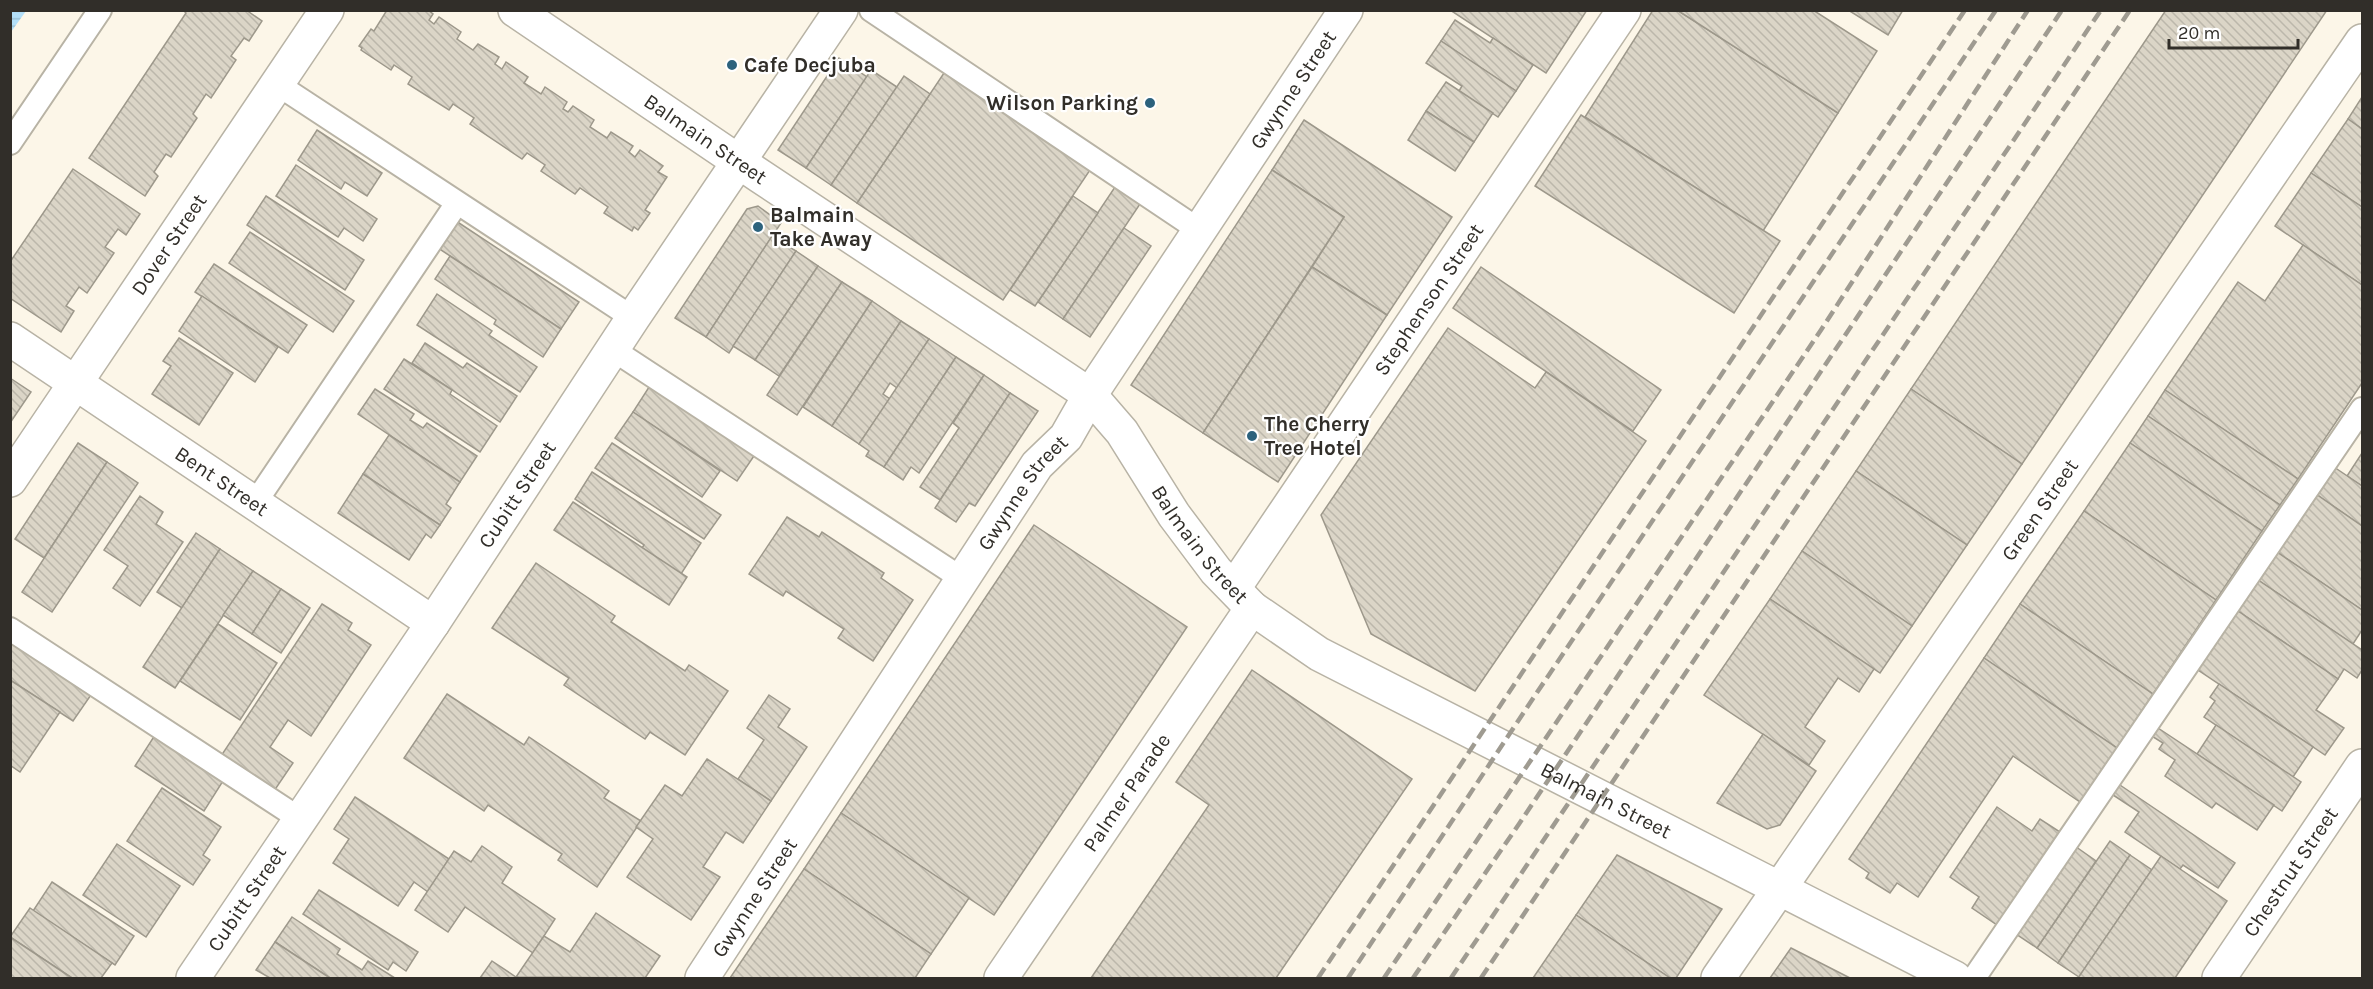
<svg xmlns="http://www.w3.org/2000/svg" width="2373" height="989" viewBox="0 0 2373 989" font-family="Karla,sans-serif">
<defs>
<pattern id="water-rules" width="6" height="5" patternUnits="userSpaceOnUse" patternTransform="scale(1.5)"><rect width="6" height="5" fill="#b3dff8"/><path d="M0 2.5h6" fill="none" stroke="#9ac0d5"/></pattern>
<pattern id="building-back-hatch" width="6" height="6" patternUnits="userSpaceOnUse" patternTransform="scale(1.5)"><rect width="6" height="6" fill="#dbd5c7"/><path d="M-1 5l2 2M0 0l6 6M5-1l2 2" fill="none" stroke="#bcb7ab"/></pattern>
</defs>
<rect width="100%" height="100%" fill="#fcf6e8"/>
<!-- water -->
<polygon fill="url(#water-rules)" points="11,10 26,11 11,32 10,11"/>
<!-- building -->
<g fill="url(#building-back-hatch)" stroke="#9d988b" stroke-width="1.5">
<polygon points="183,10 246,10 262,21 249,41 244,38 231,56 236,60 211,98 206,94 193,114 197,118 171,157 166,154 154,172 158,176 145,196 89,158 186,13"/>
<polygon points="387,10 428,10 433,14 429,20 434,24 439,17 461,32 457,39 473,50 478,44 499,57 495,64 502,69 506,62 528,77 524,83 541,94 545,87 567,102 563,109 568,112 573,106 594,120 590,127 607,138 611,132 633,146 629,152 635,157 640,150 663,166 658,172 667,177 645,210 650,213 638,230 634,227 632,231 604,213 608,207 580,188 575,194 541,171 545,165 527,153 522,159 470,124 474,118 453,104 449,110 408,84 412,77 394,65 391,70 361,50 362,48 359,46 371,29 374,31"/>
<polygon points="1450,10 1587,10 1546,73"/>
<polygon points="1653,10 1677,10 1838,113 1763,231 1585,117"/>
<polygon points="1677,10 1813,10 1877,51 1838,113"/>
<polygon points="1848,10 1903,10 1888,35"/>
<polygon points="2166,10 2327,10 2022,464 1911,389"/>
<polygon points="1455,20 1490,43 1493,38 1533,65 1516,91 1441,41"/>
<polygon points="1441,41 1516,91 1498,117 1459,91 1462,86 1426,63"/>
<polygon points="839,58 867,77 806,168 778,150"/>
<polygon points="871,70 897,87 831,185 806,168"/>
<polygon points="946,70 1092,167 1003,300 857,203"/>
<polygon points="904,76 930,94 857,203 831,185"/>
<polygon points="1446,82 1493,113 1474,142 1426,111"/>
<polygon points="2362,97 2362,129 2348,119"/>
<polygon points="1426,111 1474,142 1455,171 1408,140"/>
<polygon points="1581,115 1780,241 1734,313 1535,186"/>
<polygon points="2348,119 2362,129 2362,207 2311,173"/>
<polygon points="1304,120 1452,217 1387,315 1312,267 1344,217 1272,170"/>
<polygon points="317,130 382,173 367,196 345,182 341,189 298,160"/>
<polygon points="296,165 377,219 363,241 344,228 338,237 276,196"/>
<polygon points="73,169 140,214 126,235 118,229 105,247 114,253 87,293 79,287 66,306 74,311 61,332 10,298 10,262"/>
<polygon points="1272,170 1344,217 1203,433 1131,385"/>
<polygon points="2311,173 2362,207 2362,285 2275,226"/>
<polygon points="1117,184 1142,201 1063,319 1038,302"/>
<polygon points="266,196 364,260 345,290 247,225"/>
<polygon points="1073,196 1098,213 1035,306 1010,290"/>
<polygon points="758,206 781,223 706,337 675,318 747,209"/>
<polygon points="456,221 579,302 561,329 438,248"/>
<polygon points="1124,228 1151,246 1090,337 1063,319"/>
<polygon points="250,232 354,301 333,332 229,263"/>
<polygon points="772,236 796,251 729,353 706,337"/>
<polygon points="2303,245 2362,285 2362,383 2298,479 2165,390 2238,282 2265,301"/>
<polygon points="796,251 818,266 755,360 733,346"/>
<polygon points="450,256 561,329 543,357 494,324 496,320 435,279"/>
<polygon points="214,264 307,325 288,353 195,292"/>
<polygon points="818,266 842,282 779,376 755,360"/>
<polygon points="1312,267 1387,315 1278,482 1203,433"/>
<polygon points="1481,267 1661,390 1633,431 1453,308"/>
<polygon points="842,282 872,301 797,415 767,395"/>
<polygon points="437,294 492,331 489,335 537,367 520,392 417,325"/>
<polygon points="202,296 278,347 255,382 179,331"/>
<polygon points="872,301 901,321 832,426 803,407"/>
<polygon points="901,321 929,339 897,388 890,383 883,394 890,399 859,444 832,426"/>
<polygon points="1448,328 1535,388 1546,372 1646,441 1475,691 1371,634 1321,515"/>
<polygon points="179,338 233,373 199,425 152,394 171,366 163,361"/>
<polygon points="929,339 956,357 884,467 866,456 869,451 859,444"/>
<polygon points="425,343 463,368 467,363 517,396 500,422 412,363"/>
<polygon points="956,357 984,375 919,473 911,467 903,480 884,467"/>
<polygon points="404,359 452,390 450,394 497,426 480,452 384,389"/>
<polygon points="984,375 1010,393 940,500 920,487 959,428 953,423"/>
<polygon points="10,378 31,392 10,423"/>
<polygon points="651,384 756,453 737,481 633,412"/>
<polygon points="375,389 414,414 410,420 423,428 427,423 477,456 460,482 358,414"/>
<polygon points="1911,389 2022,464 1967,545 1856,471"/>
<polygon points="2165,390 2298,479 2280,505 2148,416"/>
<polygon points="1010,393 1038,411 975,506 969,503 956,522 935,508"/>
<polygon points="633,412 720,471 702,497 615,438"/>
<polygon points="2148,416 2280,505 2262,531 2130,443"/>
<polygon points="389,435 460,482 446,504 451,508 440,525 363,474"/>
<polygon points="78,443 107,462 44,558 15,539"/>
<polygon points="612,443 721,515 704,539 595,468"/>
<polygon points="2130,443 2262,531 2216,600 2084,511"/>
<polygon points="2362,453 2362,486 2347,476"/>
<polygon points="107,462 138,483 52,612 22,592"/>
<polygon points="2331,465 2362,486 2362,526 2313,492"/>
<polygon points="1856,471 1967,545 1912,626 1802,551"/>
<polygon points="592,472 701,543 681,574 642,548 644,545 575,499"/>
<polygon points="363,474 440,525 431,538 426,534 409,560 338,513"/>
<polygon points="2313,492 2362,526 2362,610 2274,550"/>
<polygon points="140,496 163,512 156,524 183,542 140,606 113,588 128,566 104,550"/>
<polygon points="573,502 687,577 669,605 554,530"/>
<polygon points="2084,511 2216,600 2153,694 2020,604"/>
<polygon points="787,517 819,537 822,532 884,573 881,578 913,600 873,661 838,638 844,629 786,591 783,596 749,574"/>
<polygon points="1034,525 1187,627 994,915 841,813"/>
<polygon points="196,533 220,549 182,608 157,592"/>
<polygon points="220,549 253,571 175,688 143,667"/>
<polygon points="2274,550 2362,610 2362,630 2353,644 2255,578"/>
<polygon points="1802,551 1912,626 1880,673 1770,599"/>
<polygon points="536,563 615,616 611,622 685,671 689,665 728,691 685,755 650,732 645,739 564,685 569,678 492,628"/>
<polygon points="253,571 281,589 252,634 223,615"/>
<polygon points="2255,578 2362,650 2362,670 2357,678 2344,669 2338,679 2235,609"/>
<polygon points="281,589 310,608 281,653 252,634"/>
<polygon points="1770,599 1874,669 1859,692 1838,678 1805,727 1825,741 1809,765 1704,695"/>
<polygon points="322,604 352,623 348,630 371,645 311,736 288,720 270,747 293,763 272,794 219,759"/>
<polygon points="2020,604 2153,694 2117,748 1984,658"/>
<polygon points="2235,609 2338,679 2316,710 2344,728 2325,755 2195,668"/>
<polygon points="218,624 277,663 240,720 180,681"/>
<polygon points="10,639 93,692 73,721 10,680"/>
<polygon points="1984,658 2117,748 2080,802 2013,756 1918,897 1897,883 1890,893 1866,878 1869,873 1849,859"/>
<polygon points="1252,670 1412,779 1276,978 1091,978 1209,805 1176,782"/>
<polygon points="10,680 60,712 20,772 10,765"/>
<polygon points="2219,684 2313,747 2293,777 2204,717 2215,701 2210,697"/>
<polygon points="447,694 524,745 529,737 609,791 604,798 641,821 597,887 558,860 562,854 488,805 484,811 404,758"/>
<polygon points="769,695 790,709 778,727 807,747 771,801 738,779 764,740 747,728"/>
<polygon points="2216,725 2301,782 2282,811 2197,754"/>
<polygon points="2155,726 2274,805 2257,830 2216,803 2212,808 2165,776 2175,760 2159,749 2163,743 2150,735"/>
<polygon points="1763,734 1816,771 1780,825 1767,829 1717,803"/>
<polygon points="155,735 223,781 204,811 135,766"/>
<polygon points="707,759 771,801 743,843 726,832 703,867 720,877 691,920 627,877 653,839 636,827 665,785 682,796"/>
<polygon points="2117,783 2235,863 2218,888 2183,865 2180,869 2125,832 2139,812 2110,793"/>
<polygon points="162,788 221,827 203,855 210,860 193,885 127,841"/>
<polygon points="355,797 449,859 428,892 414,882 398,906 333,863 349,839 334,829"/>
<polygon points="1997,807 2032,831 2040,819 2060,832 1997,925 1972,908 1979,897 1950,877"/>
<polygon points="841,813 969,898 931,954 804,869"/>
<polygon points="2110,841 2130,855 2058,963 2037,948"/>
<polygon points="117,844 180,886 146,937 83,895"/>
<polygon points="2072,844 2096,861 2037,948 2013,932"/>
<polygon points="482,846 512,867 502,883 555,919 533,953 465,907 448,932 415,910 454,851 471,862"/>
<polygon points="1617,855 1722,909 1676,978 1670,978 1576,915"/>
<polygon points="2130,855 2152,870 2079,977 2058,963"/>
<polygon points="2161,856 2227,901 2175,978 2078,978"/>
<polygon points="804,869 931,954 915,978 730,978"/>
<polygon points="52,882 134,936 115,965 33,911"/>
<polygon points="319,890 418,952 406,971 393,962 388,970 303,914"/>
<polygon points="30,908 112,963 101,978 72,978 10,937"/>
<polygon points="596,913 660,956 645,978 516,977 544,936 570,952"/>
<polygon points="1576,915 1670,978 1533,978"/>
<polygon points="292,917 340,949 337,954 362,970 368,961 395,978 330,978 275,942"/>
<polygon points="10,937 72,978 10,978"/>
<polygon points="275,942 330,978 270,978 256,970"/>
<polygon points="1791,948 1850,978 1770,978"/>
<polygon points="492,961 516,977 518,978 480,978"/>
</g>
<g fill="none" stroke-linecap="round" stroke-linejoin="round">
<defs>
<g id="service">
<polyline points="871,10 1199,230"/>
<polyline points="277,84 633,318"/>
<polyline points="10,143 100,10"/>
<polyline points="612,349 964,580"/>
<polyline points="255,503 457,203"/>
<polyline points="10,629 300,819"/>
<polyline points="1974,978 2362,409"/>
</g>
<g id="minor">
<path id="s1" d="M10 339 433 623"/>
<path id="s2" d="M10 480 327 10"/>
<path id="s3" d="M1234 588 1624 10"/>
<path id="s4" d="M193 978 433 623 633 318 841 10"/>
<path id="s5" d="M702 978 1037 465 1066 437 1090 395 1346 10"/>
<path id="s6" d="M1001 978 1252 608"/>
<path id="s7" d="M1718 978 2362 41"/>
<path id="s8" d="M2219 978 2362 766"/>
</g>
<g id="tertiary">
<path id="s9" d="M515 10 760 176 1090 395 1122 432 1174 515 1216 571 1252 608 1319 654 1955 978"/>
</g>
</defs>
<!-- service casing -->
<use href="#service" stroke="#b8b3a5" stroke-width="26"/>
<!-- minor casing -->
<use href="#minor" stroke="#b8b3a5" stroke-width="36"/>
<!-- tertiary casing -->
<use href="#tertiary" stroke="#b8b3a5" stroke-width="36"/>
<!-- service -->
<use href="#service" stroke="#fff" stroke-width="22"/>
<!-- minor -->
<use href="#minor" stroke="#fff" stroke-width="33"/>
<!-- tertiary -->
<use href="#tertiary" stroke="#fff" stroke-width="33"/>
<!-- rail -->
<g stroke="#9f9b91" stroke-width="4.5" stroke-dasharray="12 6" stroke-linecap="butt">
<polyline points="1318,978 1965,10"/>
<polyline points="1348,978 1536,694 1996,10"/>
<polyline points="1384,978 1821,330 2028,10"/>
<polyline points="1413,978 1519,824 2062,10"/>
<polyline points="1451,978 2101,10"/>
<polyline points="1481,978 2130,10"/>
</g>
</g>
<!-- markers -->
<g fill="#2c627d" stroke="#fff" stroke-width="2">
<circle cx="732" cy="65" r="6"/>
<circle cx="1150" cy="103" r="6"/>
<circle cx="758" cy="227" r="6"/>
<circle cx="1252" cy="436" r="6"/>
</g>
<g text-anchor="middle" stroke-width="4.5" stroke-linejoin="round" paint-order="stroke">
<!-- poi labels -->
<g font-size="21" font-weight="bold" fill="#312e29" stroke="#fff" text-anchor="start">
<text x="744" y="72">Cafe Decjuba</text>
<text x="1138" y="110" text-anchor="end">Wilson Parking</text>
<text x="770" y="222">Balmain<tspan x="770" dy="24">Take Away</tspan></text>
<text x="1264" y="431">The Cherry<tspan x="1264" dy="24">Tree Hotel</tspan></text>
</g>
<!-- street labels -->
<g font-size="21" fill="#312e29" stroke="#fff">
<text dy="7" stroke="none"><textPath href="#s5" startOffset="1068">Gwynne Street</textPath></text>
<text dy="7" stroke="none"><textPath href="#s9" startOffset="230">Balmain Street</textPath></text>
<text dy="7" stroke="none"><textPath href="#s2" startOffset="284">Dover Street</textPath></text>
<text dy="7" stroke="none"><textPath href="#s3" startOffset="348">Stephenson Street</textPath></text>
<text dy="7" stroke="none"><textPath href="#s1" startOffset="255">Bent Street</textPath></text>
<text dy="7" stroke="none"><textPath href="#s4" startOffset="582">Cubitt Street</textPath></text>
<text dy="7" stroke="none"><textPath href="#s5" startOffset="582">Gwynne Street</textPath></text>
<text dy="7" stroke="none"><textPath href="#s7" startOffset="568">Green Street</textPath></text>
<text dy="7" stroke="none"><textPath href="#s9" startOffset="878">Balmain Street</textPath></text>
<text dy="7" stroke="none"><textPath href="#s6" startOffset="224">Palmer Parade</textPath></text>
<text dy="7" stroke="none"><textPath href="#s9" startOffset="1364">Balmain Street</textPath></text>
<text dy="7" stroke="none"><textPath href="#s8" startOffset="128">Chestnut Street</textPath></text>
<text dy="7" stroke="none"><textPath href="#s4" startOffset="96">Cubitt Street</textPath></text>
<text dy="7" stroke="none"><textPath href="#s5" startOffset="96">Gwynne Street</textPath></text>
</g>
</g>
<!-- border -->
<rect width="2373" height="989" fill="none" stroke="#312e29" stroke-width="24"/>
<!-- scale -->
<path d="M2169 39v9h129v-9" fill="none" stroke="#312e29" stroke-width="3"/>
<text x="2178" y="39" font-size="18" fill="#312e29" stroke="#ffffff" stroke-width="4.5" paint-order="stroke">20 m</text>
</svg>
